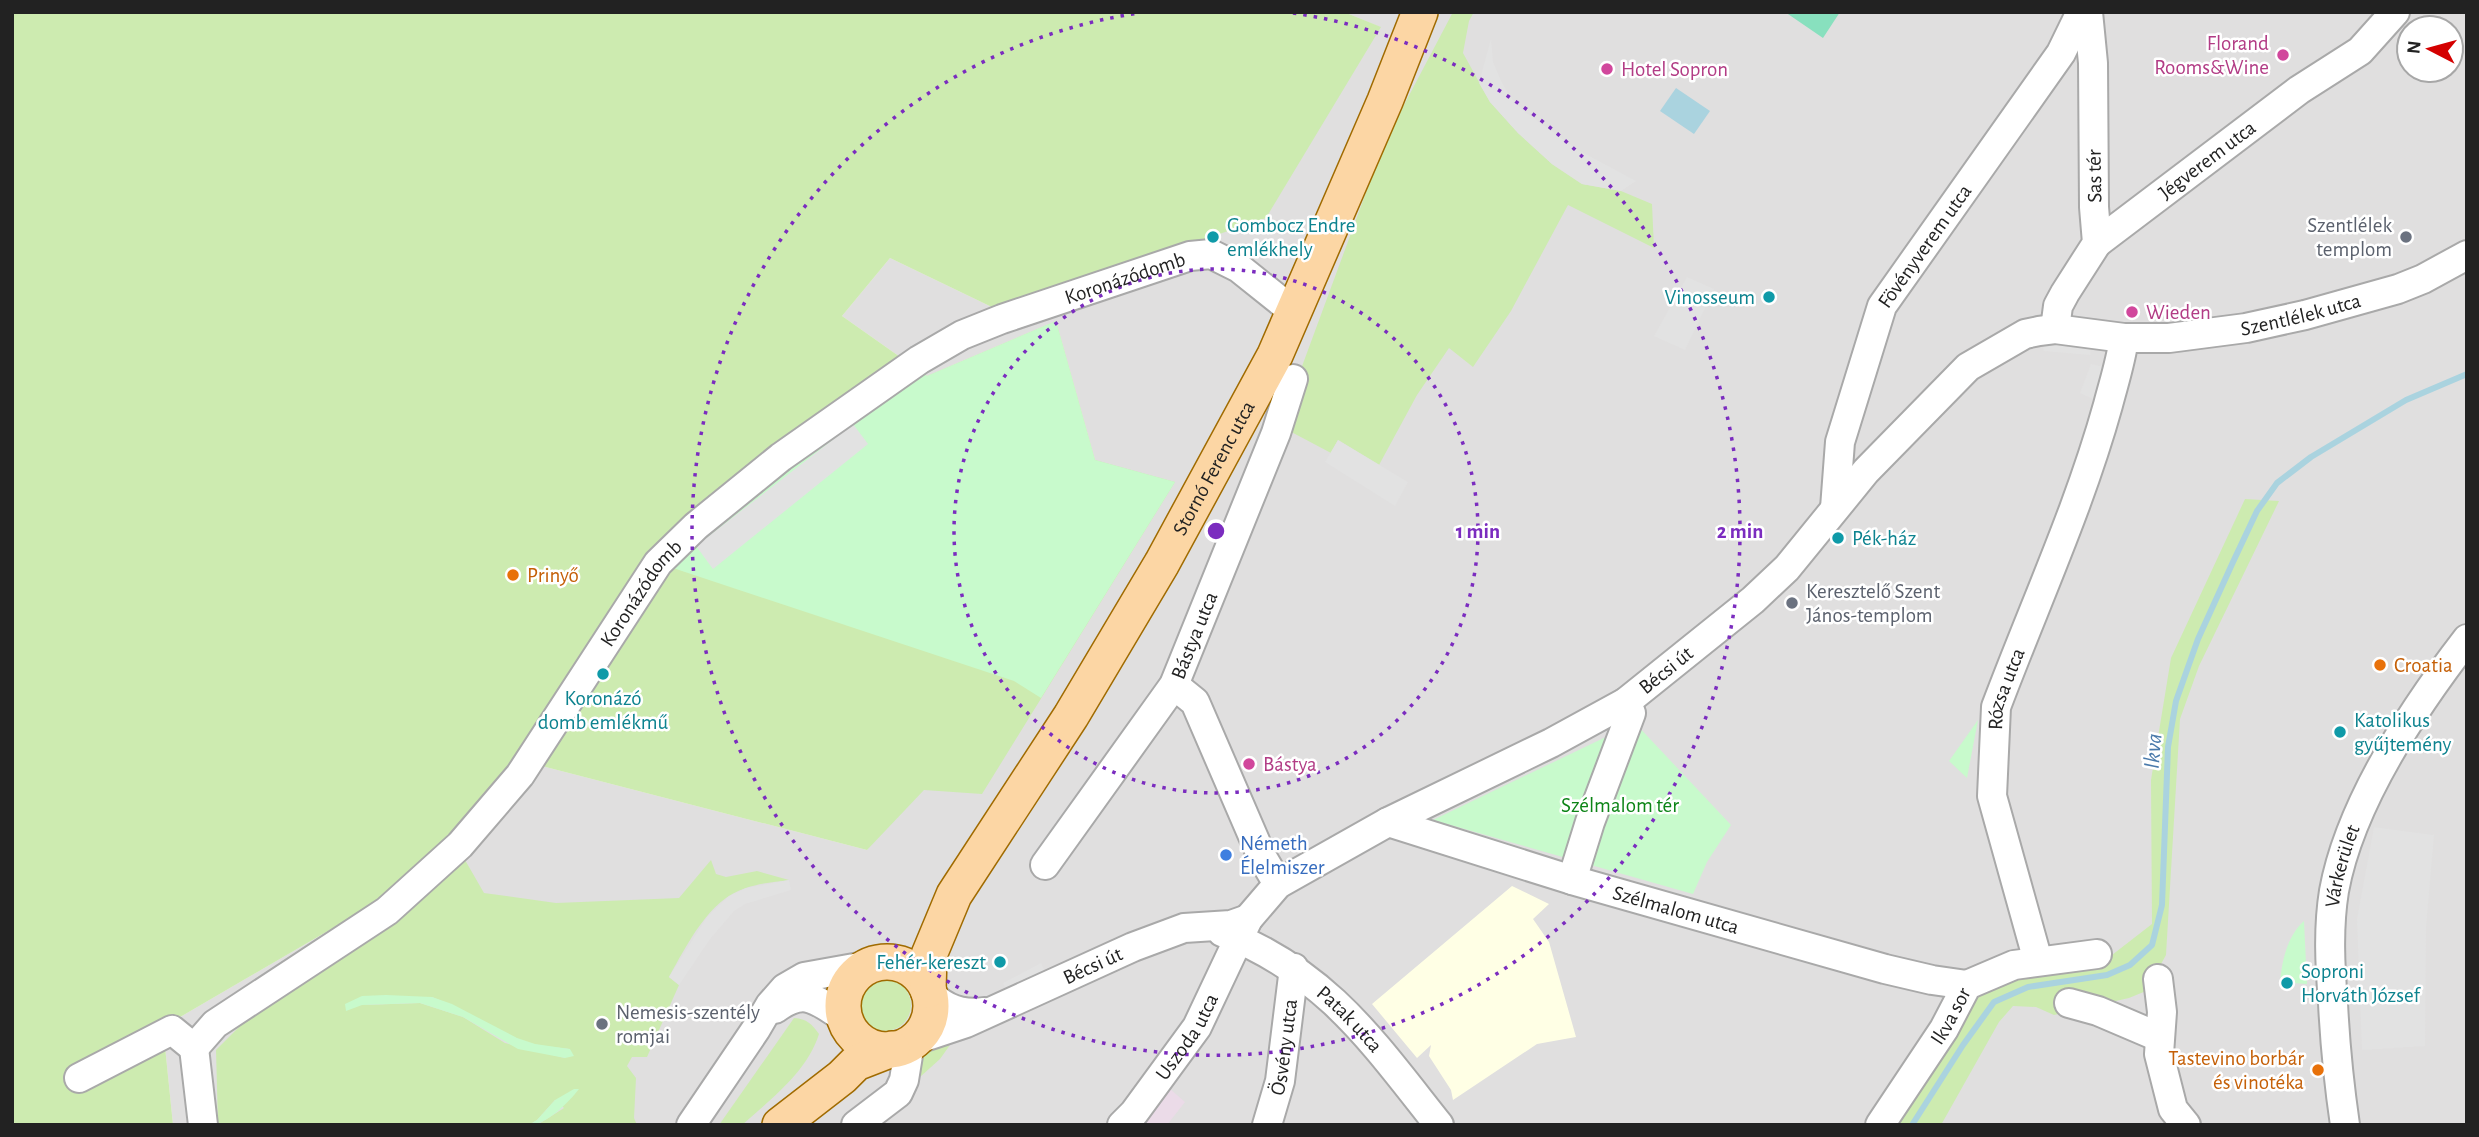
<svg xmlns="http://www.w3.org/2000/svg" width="2479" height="1137" viewBox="0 0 2479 1137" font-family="'Alegreya Sans',sans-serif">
<rect width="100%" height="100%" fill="#f2efe9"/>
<!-- residential -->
<path fill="#e0dfdf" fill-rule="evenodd" d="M1344 12H2467V1125H173L163 1027 400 889 538 765 867 850 1095 460 1056 321 927 376 842 316 890 258 998 310 1380 27ZM2409 28H2451V70H2409Z"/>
<!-- industrial -->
<polygon fill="#ebdbe8" points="1169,1088 1185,1102 1167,1125 1139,1125"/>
<!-- education -->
<polygon fill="#ffffe5" points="1512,886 1549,904 1533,919 1549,942 1576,1037 1537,1044 1453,1100 1451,1090 1429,1056 1431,1045 1417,1058 1372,1004"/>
<!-- grass -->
<g fill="#cdebb0" fill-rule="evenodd">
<path d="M12 12H1344L1381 27 1266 218 998 310 890 258 842 316 927 376 1056 321 1095 460 1175 482 982 794 924 790 867 850 538 765 465 860 484 893 556 903 679 898 711 860 716 874 726 877 757 871 789 880C775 882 760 883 746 888 709 899 687 945 669 977L679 985 647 1057H632L627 1066 636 1078 634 1118 637 1125H537L564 1108 555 1100 537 1120 529 1125H218L216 1050 248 1018 461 863 400 889 163 1027 173 1125H12ZM432 997C461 1008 487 1024 516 1038 532 1046 552 1047 570 1049L565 1058 505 1043 463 1017 420 1003 362 1005Z"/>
<polygon points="1453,12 1474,12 1469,21 1463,53 1490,102 1518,133 1552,164 1582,184 1621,191 1652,204 1654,248 1568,205 1511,311 1473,367 1449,348 1417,395 1379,465 1338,440 1331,453 1280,426 1385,141"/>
<polygon points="2245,499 2279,501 2199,666 2180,719 2166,955 2146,991 2129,998 2054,1015 2036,1007 2013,1006 1999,1022 1941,1125 1889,1125 1970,998 2016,971 2067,968 2112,955 2152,924 2151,780 2171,658"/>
<circle cx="885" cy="1005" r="26"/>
<path d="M794 1018C807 1019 812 1024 819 1034 807 1072 771 1099 742 1125H719Z"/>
<path d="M950 1045 940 1059 920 1077C919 1054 926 1046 950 1045Z"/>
</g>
<!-- park -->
<g fill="#c8facc">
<polygon points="1056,321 1095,460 1175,482 1041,698 1014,681 658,563 911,364 927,376"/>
<polygon points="1978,720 1967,778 1949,761"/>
<polygon points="1635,723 1731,825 1707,862 1693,894 1433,820"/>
<path d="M2304 921 2307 984 2280 982C2282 961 2287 936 2304 921Z"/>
<polygon points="386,995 432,997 452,1004 517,1038 535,1044 570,1049 574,1056 565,1058 518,1049 463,1017 420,1003 362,1005 346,1011 345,1004 362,996"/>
<path d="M574 1089H579C569 1102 547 1125 529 1125L537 1120 555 1100Z"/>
</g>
<!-- pitch -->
<polygon fill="#88e0be" points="1785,12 1840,12 1823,38"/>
<!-- parking -->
<g fill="#e2e2e2">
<polygon points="1491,39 1493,62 1501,81 1511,98 1525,112 1578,150 1636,181 1621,191 1582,184 1552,164 1518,133 1490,102 1479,83"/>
<polygon points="1687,277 1714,289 1685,350 1654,336"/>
<polygon points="2039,331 2092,334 2090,355 2044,351"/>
<polygon points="2091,364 2118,370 2108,406 2080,393"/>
<polygon points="853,424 868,444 713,569 696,546"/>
<polygon points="1338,440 1408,482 1395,506 1325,462"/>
<polygon points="2374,827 2434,835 2426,927 2425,1046 2362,1050 2357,919"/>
<polygon points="789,880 791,890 745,904 734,911 710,939 679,985 669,977 707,917 729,896 746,888"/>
<polygon points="1041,963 1050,984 1012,1003 1003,983"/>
</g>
<!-- water -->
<polygon fill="#aad3df" points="1676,88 1710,111 1694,134 1660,111"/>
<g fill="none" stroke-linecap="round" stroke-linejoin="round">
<!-- stream -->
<polyline stroke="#aad3df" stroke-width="6" points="1912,1125 1963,1045 1994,1002 2028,987 2107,975 2130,965 2152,945 2162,905 2168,747 2176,701 2198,639 2233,562 2257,511 2277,483 2311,457 2406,400 2467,374"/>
<defs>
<g id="minor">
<path id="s1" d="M2097 243 2299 90 2360 51 2395 12"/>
<polyline points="2055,329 2058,306 2065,293 2097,243 2094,207 2093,63 2088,12"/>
<path id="s2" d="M1835 508 1840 442 1882 306 2061 53 2081 12"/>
<polyline points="1174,685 1195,702 1262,857 1278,884"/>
<path id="s3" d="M1388 822 1572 880 1885 969 1932 980 1967 985"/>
<path id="s4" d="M1045 865 1174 685 1276 433 1293 379"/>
<polyline points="1572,880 1590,822 1631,713 1626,702"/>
<path id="s5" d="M1222 932C1327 973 1372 1041 1439 1125"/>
<path id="s6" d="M2038 961 1992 796 1996 707C2034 606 2079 509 2108 405 2114 382 2121 361 2124 338"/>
<polyline points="2158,979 2162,1012 2159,1054 2173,1109 2186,1125"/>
<path d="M928 990C942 1009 961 1015 984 1012"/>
<polyline points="2069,1003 2098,1011 2159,1037"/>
<path d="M775 1009C806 986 817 1001 846 1019"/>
<path id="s7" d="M912 1041 966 1023 1133 947 1184 928 1231 925 1248 919"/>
<polyline points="194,1048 203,1125"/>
<path id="s8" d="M79 1078 172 1030 194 1048 215 1024 387 911 460 845 520 775 658 563 696 526 781 457 919 360 962 335 1002 319 1190 256 1211 254 1239 268 1294 312"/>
<polyline points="691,1125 756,1029 770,1005 785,988 804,977 871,965"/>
<polyline points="856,1125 898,1093 904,1080 910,1043"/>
<path id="s9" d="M1122 1125 1134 1113 1197 1027 1248 919 1278 884 1388 822 1551 743 1626 702 1753 600 1787 568 1866 471 1968 367 2025 334 2039 331 2055 329 2124 338H2169L2246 328 2305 315 2398 289 2423 279 2467 255"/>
<path id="s10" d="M1267 1125 1280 1081 1294 968"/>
<path id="s11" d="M1880 1125 1944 1029 1967 985 2014 965 2097 954"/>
<path id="s12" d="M2345 1125C2339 1084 2335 1044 2333 1003 2330 966 2328 928 2334 891 2350 803 2413 709 2467 639"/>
</g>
<g id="major">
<circle cx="887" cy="1006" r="44"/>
<path id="s13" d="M928 990 929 955 954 895 1071 716 1162 563 1275 355 1385 101 1420 12"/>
<polyline points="780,1125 842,1077 856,1063 892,1049"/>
</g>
</defs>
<!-- minor casing -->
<use href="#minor" stroke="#a9a9a9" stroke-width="32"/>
<!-- major casing -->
<use href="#major" stroke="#a06b00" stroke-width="38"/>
<!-- minor -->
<use href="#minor" stroke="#fff" stroke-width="28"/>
<!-- major -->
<use href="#major" stroke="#fcd6a4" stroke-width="35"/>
</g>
<!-- distance rings -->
<g fill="none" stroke="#7b2cbf" stroke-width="3.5" stroke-dasharray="3.5 7">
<circle cx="1216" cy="531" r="262"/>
<path d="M1293 13A524 524 0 1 1 1139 13"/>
</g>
<!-- markers -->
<g fill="#d1479c" stroke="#fff" stroke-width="2.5">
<circle cx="2283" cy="55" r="7"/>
<circle cx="1607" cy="69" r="7"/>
<circle cx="2132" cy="312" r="7"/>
<circle cx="1249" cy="764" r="7"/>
</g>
<g fill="#0f9aa8" stroke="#fff" stroke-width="2.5">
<circle cx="1213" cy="237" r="7"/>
<circle cx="1769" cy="297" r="7"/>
<circle cx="1838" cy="538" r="7"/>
<circle cx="603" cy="674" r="7"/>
<circle cx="2340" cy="732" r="7"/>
<circle cx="1000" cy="962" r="7"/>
<circle cx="2287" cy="983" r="7"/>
</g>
<g fill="#6b7280" stroke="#fff" stroke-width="2.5">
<circle cx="2406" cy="237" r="7"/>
<circle cx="1792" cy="603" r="7"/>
<circle cx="602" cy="1024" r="7"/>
</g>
<g fill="#e8710a" stroke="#fff" stroke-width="2.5">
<circle cx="513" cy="575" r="7"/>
<circle cx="2380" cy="665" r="7"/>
<circle cx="2318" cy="1070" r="7"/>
</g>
<circle fill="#3f7fe0" stroke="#fff" stroke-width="2.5" cx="1226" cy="855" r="7"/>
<g text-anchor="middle" stroke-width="5" stroke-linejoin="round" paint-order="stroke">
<!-- hotel labels -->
<g font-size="21" fill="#b23c85" stroke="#fff" text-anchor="start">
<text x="2269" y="50" text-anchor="end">Florand<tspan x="2269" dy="24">Rooms&amp;Wine</tspan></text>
<text x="1621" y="76">Hotel Sopron</text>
<text x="2146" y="319">Wieden</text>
<text x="1263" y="771">Bástya</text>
</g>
<!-- street labels -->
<g font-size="21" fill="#222" stroke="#fff">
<text dy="7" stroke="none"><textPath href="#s1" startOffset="138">Jégverem utca</textPath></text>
<text transform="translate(2094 176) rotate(-91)" y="7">Sas tér</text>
<text dy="7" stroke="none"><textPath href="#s2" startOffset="282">Fövényverem utca</textPath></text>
<text dy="7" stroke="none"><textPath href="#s8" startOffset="1368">Koronázódomb</textPath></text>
<text dy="7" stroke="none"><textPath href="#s9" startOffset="1507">Szentlélek utca</textPath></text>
<text dy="7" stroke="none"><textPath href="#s13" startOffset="600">Stornó Ferenc utca</textPath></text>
<text dy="7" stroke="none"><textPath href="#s8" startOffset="780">Koronázódomb</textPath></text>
<text dy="7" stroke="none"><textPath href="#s4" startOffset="275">Bástya utca</textPath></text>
<text dy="7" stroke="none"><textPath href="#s9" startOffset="733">Bécsi út</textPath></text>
<text dy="7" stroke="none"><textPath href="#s6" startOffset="280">Rózsa utca</textPath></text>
<text dy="7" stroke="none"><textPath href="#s12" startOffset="261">Várkerület</textPath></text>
<text dy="7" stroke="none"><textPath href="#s3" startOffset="301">Szélmalom utca</textPath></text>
<text dy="7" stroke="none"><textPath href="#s7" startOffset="196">Bécsi út</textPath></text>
<text dy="7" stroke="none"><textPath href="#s11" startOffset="130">Ikva sor</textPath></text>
<text dy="7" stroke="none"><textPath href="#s5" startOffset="156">Patak utca</textPath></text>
<text dy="7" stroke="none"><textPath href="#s9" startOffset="110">Uszoda utca</textPath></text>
<text dy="7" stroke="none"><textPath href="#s10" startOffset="80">Ösvény utca</textPath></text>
</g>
<!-- culture labels -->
<g font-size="21" fill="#0d838f" stroke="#fff" text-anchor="start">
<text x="1227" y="232">Gombocz Endre<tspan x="1227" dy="24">emlékhely</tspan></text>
<text x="1755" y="304" text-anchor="end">Vinosseum</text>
<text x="1852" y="545">Pék-ház</text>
<text x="603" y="705" text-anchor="middle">Koronázó<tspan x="603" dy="24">domb emlékmű</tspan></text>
<text x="2354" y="727">Katolikus<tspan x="2354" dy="24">gyűjtemény</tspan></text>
<text x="986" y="969" text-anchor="end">Fehér-kereszt</text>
<text x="2301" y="978">Soproni<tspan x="2301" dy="24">Horváth József</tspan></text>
</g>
<!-- worship labels -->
<g font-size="21" fill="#5b616d" stroke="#fff" text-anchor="start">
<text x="2392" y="232" text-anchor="end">Szentlélek<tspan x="2392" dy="24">templom</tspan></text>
<text x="1806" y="598">Keresztelő Szent<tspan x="1806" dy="24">János-templom</tspan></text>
<text x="616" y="1019">Nemesis-szentély<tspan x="616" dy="24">romjai</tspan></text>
</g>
<!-- food labels -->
<g font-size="21" fill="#c56008" stroke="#fff" text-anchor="start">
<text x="527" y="582">Prinyő</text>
<text x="2394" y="672">Croatia</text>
<text x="2304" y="1065" text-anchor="end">Tastevino borbár<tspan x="2304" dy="24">és vinotéka</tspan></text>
</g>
<!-- park labels -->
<g font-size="21" fill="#0c8416" stroke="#fff">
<text x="1620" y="812">Szélmalom tér</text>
</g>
<!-- shop labels -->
<g font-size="21" fill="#366cbe" stroke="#fff" text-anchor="start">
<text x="1240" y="850">Németh<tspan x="1240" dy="24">Élelmiszer</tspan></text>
</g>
<!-- water labels -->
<g font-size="23" font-style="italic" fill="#4a7aab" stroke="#fff">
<text transform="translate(2152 751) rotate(-85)" y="8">Ikva</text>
</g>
</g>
<circle cx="1216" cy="531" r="10" fill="#7b2cbf" stroke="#fff" stroke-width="3.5"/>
<g font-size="21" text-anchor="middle" font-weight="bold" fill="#7b2cbf" stroke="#fff" stroke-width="5" stroke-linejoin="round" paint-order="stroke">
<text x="1478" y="538">1 min</text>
<text x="1740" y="538">2 min</text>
</g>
<!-- border -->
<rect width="2479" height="1137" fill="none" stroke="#222222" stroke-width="28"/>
<!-- north arrow -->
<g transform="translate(2430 49) rotate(276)"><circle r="33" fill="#ffffff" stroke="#a7a7a7" stroke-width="2"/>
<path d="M0-5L12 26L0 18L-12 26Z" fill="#d40000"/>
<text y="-10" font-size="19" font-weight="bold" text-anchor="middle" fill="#222222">N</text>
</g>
</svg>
